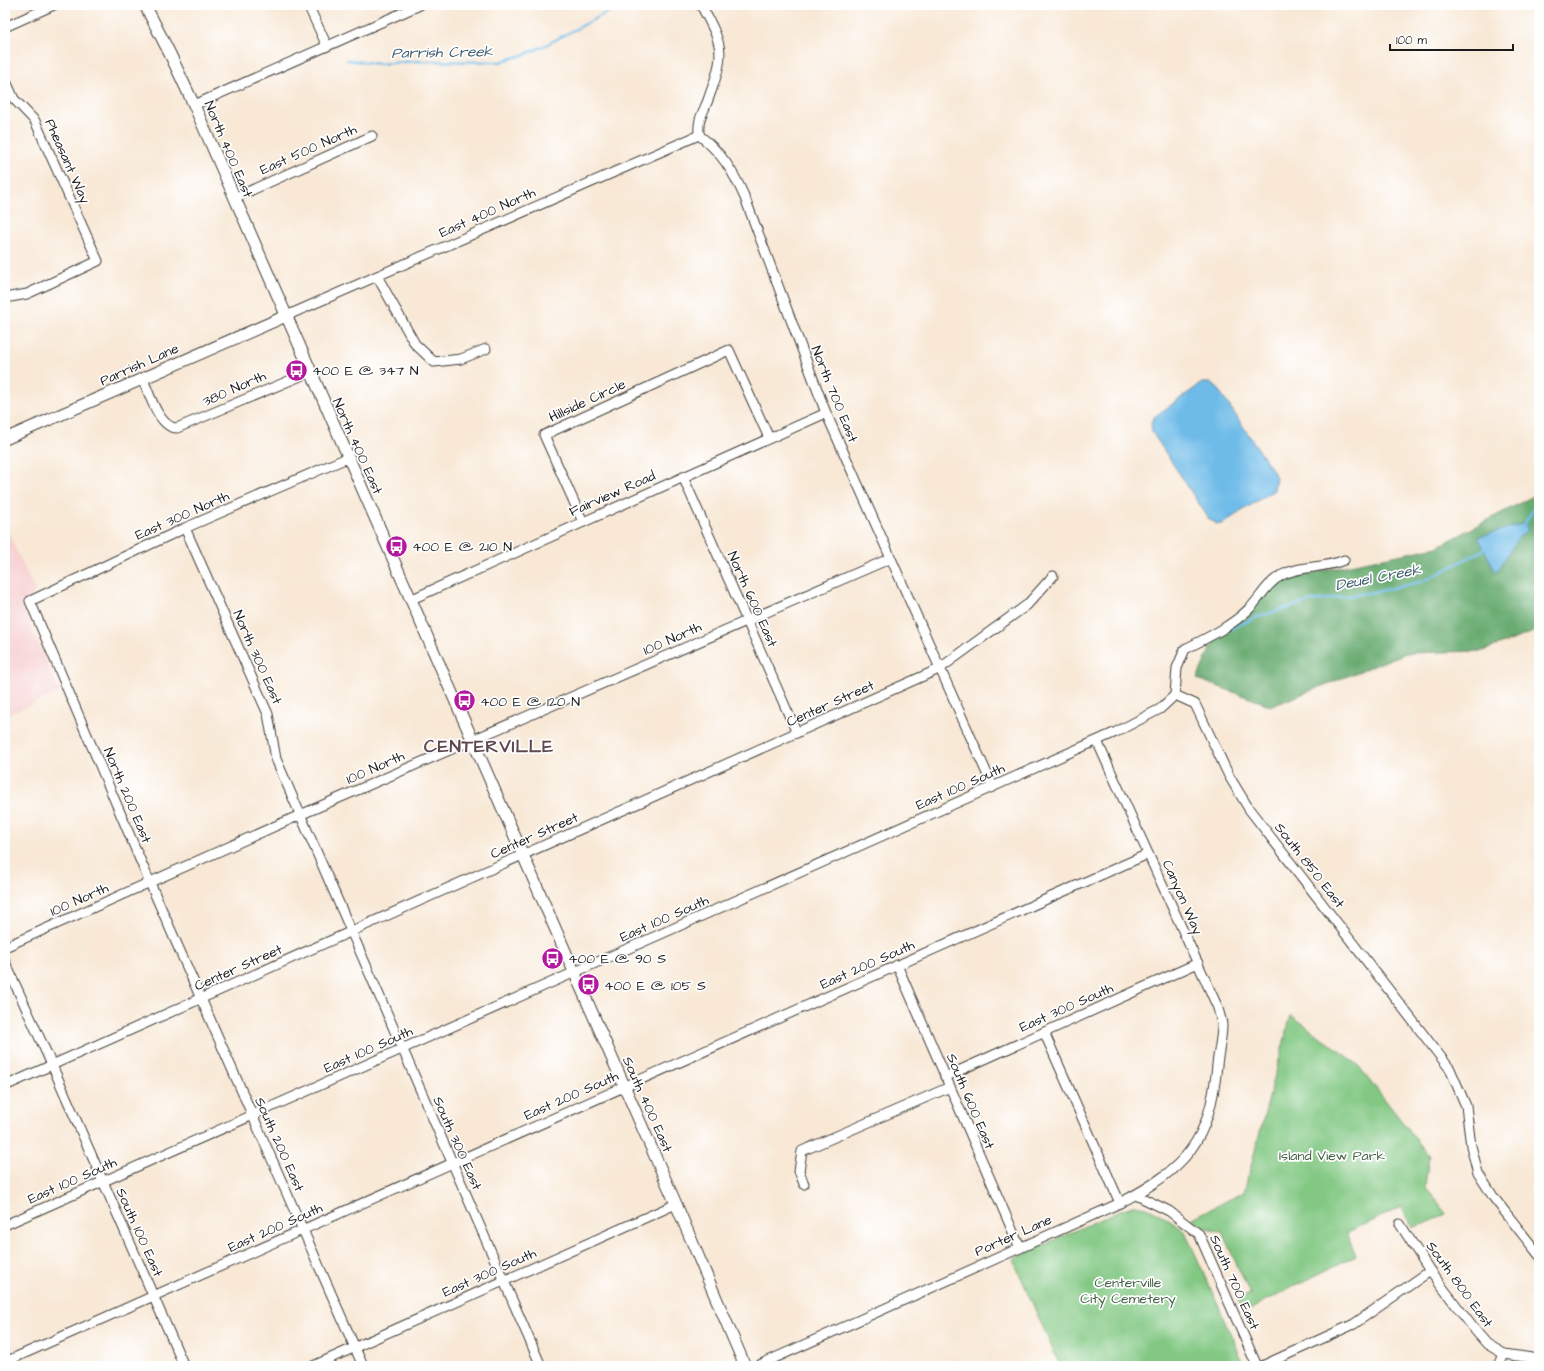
<svg xmlns="http://www.w3.org/2000/svg" width="1544" height="1371" viewBox="0 0 1544 1371" font-family="'Architects Daughter',sans-serif">
<rect width="100%" height="100%" fill="#fff"/>
<filter id="ink" filterUnits="userSpaceOnUse"><feTurbulence type="fractalNoise" baseFrequency=".025" numOctaves="2"/><feDisplacementMap in="SourceGraphic" scale="8" xChannelSelector="R" yChannelSelector="G"/><feConvolveMatrix kernelMatrix="1 2 1 2 8 2 1 2 1" color-interpolation-filters="sRGB"/></filter>
<filter id="wash" filterUnits="userSpaceOnUse"><feTurbulence type="fractalNoise" baseFrequency=".012" numOctaves="4" result="noise"/><feDisplacementMap in="SourceGraphic" scale="16" xChannelSelector="R" yChannelSelector="G"/><feGaussianBlur stdDeviation="0.9" result="paint"/><feColorMatrix in="noise" values="0 0 0 0 0 0 0 0 0 0 0 0 0 0 0 0 0 1.4 0 .05"/><feComposite in="paint" operator="in"/></filter>
<g filter="url(#wash)">
<rect width="100%" height="100%" fill="#f8e8d5"/>
<!-- built -->
<polygon fill="#f7cfd0" points="5,525 35,591 23,609 60,692 5,716"/>
<!-- green -->
<g fill="#82c883" stroke="#4f7250">
<polygon points="1291,1015 1357,1064 1429,1156 1425,1186 1446,1214 1412,1228 1402,1207 1346,1233 1356,1255 1244,1312 1238,1300 1250,1294 1222,1232 1204,1227 1191,1219 1244,1192"/>
<polygon points="1135,1205 1147,1207 1157,1212 1185,1231 1245,1366 1060,1366 1013,1259 1118,1211"/>
</g>
<!-- forest -->
<polygon fill="#69ac71" stroke="#426446" points="1539,493 1539,630 1483,651 1406,653 1272,706 1197,679 1218,630 1277,580 1437,547"/>
<!-- water -->
<g fill="#6ebbe8" stroke="#456c82">
<polygon points="1202,383 1211,383 1216,386 1273,471 1276,478 1274,490 1222,524 1217,524 1209,519 1152,432 1151,422 1154,417"/>
<polygon points="1525,523 1528,530 1519,537 1496,573 1478,537"/>
</g>
<g fill="none" stroke-linecap="round" stroke-linejoin="round">
<!-- stream -->
<g stroke="#6ebbe8" stroke-width="2.5">
<polyline points="347,60 379,64 418,61 500,62 526,54 544,46 621,5"/>
<polyline points="1523,526 1536,505 1539,504"/>
<polyline points="1230,629 1257,617 1307,602 1380,591 1424,581 1487,548"/>
</g>
</g>
</g>
<g filter="url(#ink)">
<g fill="none" stroke-linecap="round" stroke-linejoin="round">
<defs>
<g id="minor">
<polyline points="308,5 327,46"/>
<polyline points="5,27 54,5"/>
<polyline points="5,79 14,99 35,121 98,261 27,294 5,298"/>
<polyline points="194,105 420,5"/>
<path d="M699 135C722 153 733 171 745 198L826 413 993 787"/>
<path d="M699 135C698 117 702 116 708 100 725 53 725 49 701 5"/>
<polyline points="234,198 372,136"/>
<polyline points="377,276 415,344 434,362 461,359 486,349"/>
<polyline points="286,316 699,135"/>
<path d="M143 379C149 393 159 428 177 428L310 372"/>
<polyline points="347,458 185,528 30,601 150,883 363,1366"/>
<polyline points="683,477 797,733"/>
<polyline points="583,522 544,435 729,350 769,438"/>
<polyline points="185,528 268,714 276,759 541,1366"/>
<polyline points="410,600 826,413"/>
<polyline points="1175,695 1195,704 1229,776 1249,809 1450,1069 1466,1106 1471,1146 1478,1173 1494,1198 1539,1255"/>
<path d="M1175 695 1177 668 1185 649C1207 638 1232 626 1250 608 1261 597 1267 583 1282 575 1300 565 1324 569 1344 560"/>
<polyline points="5,947 300,815 889,559"/>
<polyline points="5,962 52,1065 184,1366"/>
<polyline points="897,965 1020,1248"/>
<polyline points="1044,1032 1120,1203"/>
<polyline points="945,1077 1198,963"/>
<polyline points="5,1086 939,669 1027,605 1053,576"/>
<polyline points="804,1184 799,1171 802,1151 950,1087"/>
<polyline points="1136,1195 1169,1211 1199,1234 1257,1366"/>
<polyline points="1400,1224 1430,1271 1474,1329 1487,1344 1504,1354"/>
<polyline points="5,1225 1116,732 1160,709 1175,695"/>
<polyline points="5,1362 1148,854"/>
<polyline points="313,1366 676,1204"/>
<path d="M757 1366 1120 1203C1186 1168 1210 1142 1217 1065 1218 1053 1222 1038 1222 1026 1222 1020 1219 1014 1218 1008L1097 741"/>
<polyline points="1262,1366 1354,1324 1430,1271"/>
<polyline points="1499,1366 1504,1354 1539,1359"/>
</g>
<g id="tertiary">
<polyline points="145,5 170,54 194,105 676,1204 745,1366"/>
<polyline points="5,439 286,316"/>
</g>
</defs>
<!-- minor casing -->
<use href="#minor" stroke="#3d3b38" stroke-width="11"/>
<!-- tertiary casing -->
<use href="#tertiary" stroke="#3d3b38" stroke-width="13"/>
<!-- minor -->
<use href="#minor" stroke="#fff" stroke-width="9"/>
<!-- tertiary -->
<use href="#tertiary" stroke="#fff" stroke-width="11"/>
</g>
</g>
<!-- icons -->
<defs>
<symbol id="bus-disc" viewBox="-11 -11 22 22"><circle r="9.5" fill="#b5179e" stroke="#fff"/><path d="M-5-6H5V4H4V6H2V4H-2V6H-4V4H-5ZM-3.5-4V0h7V-4ZM-3.5 1.2v1.5H-2V1.2ZM2 1.2v1.5H3.5V1.2Z" fill="#fff"/></symbol>
</defs>
<g fill-rule="evenodd">
<use href="#bus-disc" x="284" y="358" width="25" height="25"/>
<use href="#bus-disc" x="384" y="534" width="25" height="25"/>
<use href="#bus-disc" x="452" y="688" width="25" height="25"/>
<use href="#bus-disc" x="540" y="946" width="25" height="25"/>
<use href="#bus-disc" x="576" y="972" width="25" height="25"/>
</g>
<g text-anchor="middle" stroke-width="3.5" stroke-linejoin="round" paint-order="stroke">
<!-- street labels -->
<g font-size="14" fill="#1c1c1c" stroke="#fff">
<text transform="translate(229 149) rotate(67)" y="5">North 400 East</text>
<text transform="translate(308 149) rotate(-24)" y="5">East 500 North</text>
<text transform="translate(68 161) rotate(66)" y="5">Pheasant Way</text>
<text transform="translate(487 212) rotate(-24)" y="5">East 400 North</text>
<text transform="translate(139 364) rotate(-24)" y="5">Parrish Lane</text>
<text transform="translate(234 388) rotate(-24)" y="5">380 North</text>
<text transform="translate(835 394) rotate(68)" y="5">North 700 East</text>
<text transform="translate(587 400) rotate(-25)" y="5">Hillside Circle</text>
<text transform="translate(358 446) rotate(66)" y="5">North 400 East</text>
<text transform="translate(612 493) rotate(-24)" y="5">Fairview Road</text>
<text transform="translate(182 515) rotate(-24)" y="5">East 300 North</text>
<text transform="translate(753 599) rotate(66)" y="5">North 600 East</text>
<text transform="translate(672 638) rotate(-24)" y="5">100 North</text>
<text transform="translate(258 657) rotate(66)" y="5">North 300 East</text>
<text transform="translate(830 703) rotate(-24)" y="5">Center Street</text>
<text transform="translate(375 767) rotate(-24)" y="5">100 North</text>
<text transform="translate(960 786) rotate(-24)" y="5">East 100 South</text>
<text transform="translate(128 795) rotate(67)" y="5">North 200 East</text>
<text transform="translate(534 835) rotate(-24)" y="5">Center Street</text>
<text transform="translate(1310 865) rotate(52)" y="5">South 850 East</text>
<text transform="translate(1183 897) rotate(66)" y="5">Canyon Way</text>
<text transform="translate(79 899) rotate(-24)" y="5">100 North</text>
<text transform="translate(664 918) rotate(-24)" y="5">East 100 South</text>
<text transform="translate(867 964) rotate(-24)" y="5">East 200 South</text>
<text transform="translate(238 967) rotate(-24)" y="5">Center Street</text>
<text transform="translate(1066 1007) rotate(-24)" y="5">East 300 South</text>
<text transform="translate(368 1049) rotate(-24)" y="5">East 100 South</text>
<text transform="translate(571 1095) rotate(-24)" y="5">East 200 South</text>
<text transform="translate(971 1101) rotate(67)" y="5">South 600 East</text>
<text transform="translate(648 1104) rotate(66)" y="5">South 400 East</text>
<text transform="translate(458 1143) rotate(66)" y="5">South 300 East</text>
<text transform="translate(280 1144) rotate(66)" y="5">South 200 East</text>
<text transform="translate(72 1180) rotate(-24)" y="5">East 100 South</text>
<text transform="translate(275 1227) rotate(-24)" y="5">East 200 South</text>
<text transform="translate(140 1232) rotate(66)" y="5">South 100 East</text>
<text transform="translate(1013 1235) rotate(-24)" y="5">Porter Lane</text>
<text transform="translate(489 1272) rotate(-24)" y="5">East 300 South</text>
<text transform="translate(1235 1282) rotate(66)" y="5">South 700 East</text>
<text transform="translate(1460 1284) rotate(54)" y="5">South 800 East</text>
</g>
<!-- poi labels -->
<g font-size="14" fill="#1c1c1c" stroke="#fff" text-anchor="start">
<text x="312" y="375">400 E @ 347 N</text>
<text x="412" y="551">400 E @ 210 N</text>
<text x="480" y="706">400 E @ 120 N</text>
<text x="568" y="963">400 E @ 90 S</text>
<text x="604" y="990">400 E @ 105 S</text>
</g>
<!-- park labels -->
<g font-size="14" fill="#456145" stroke="#fff">
<text x="1332" y="1160">Island View Park</text>
<text x="1128" y="1287">Centerville<tspan x="1128" dy="16">City Cemetery</tspan></text>
</g>
<!-- water labels -->
<g font-size="15" font-style="italic" fill="#3d5c6e" stroke="#fff">
<text transform="translate(442 52) rotate(-1)" y="5">Parrish Creek</text>
<text transform="translate(1378 577) rotate(-11)" y="5">Deuel Creek</text>
</g>
<!-- district labels -->
<g font-size="18" font-weight="bold" letter-spacing="1" fill="#60474f" stroke="#fff">
<text x="489" y="752">CENTERVILLE</text>
</g>
</g>
<!-- margin -->
<rect width="1544" height="1371" fill="none" stroke="#fff" stroke-width="20"/>
<!-- scale -->
<path d="M1390 44v6h123v-6" fill="none" stroke="#1c1c1c" stroke-width="2"/>
<text x="1396" y="44" font-size="12" fill="#1c1c1c" stroke="#ffffff" stroke-width="3" paint-order="stroke">100 m</text>
</svg>
